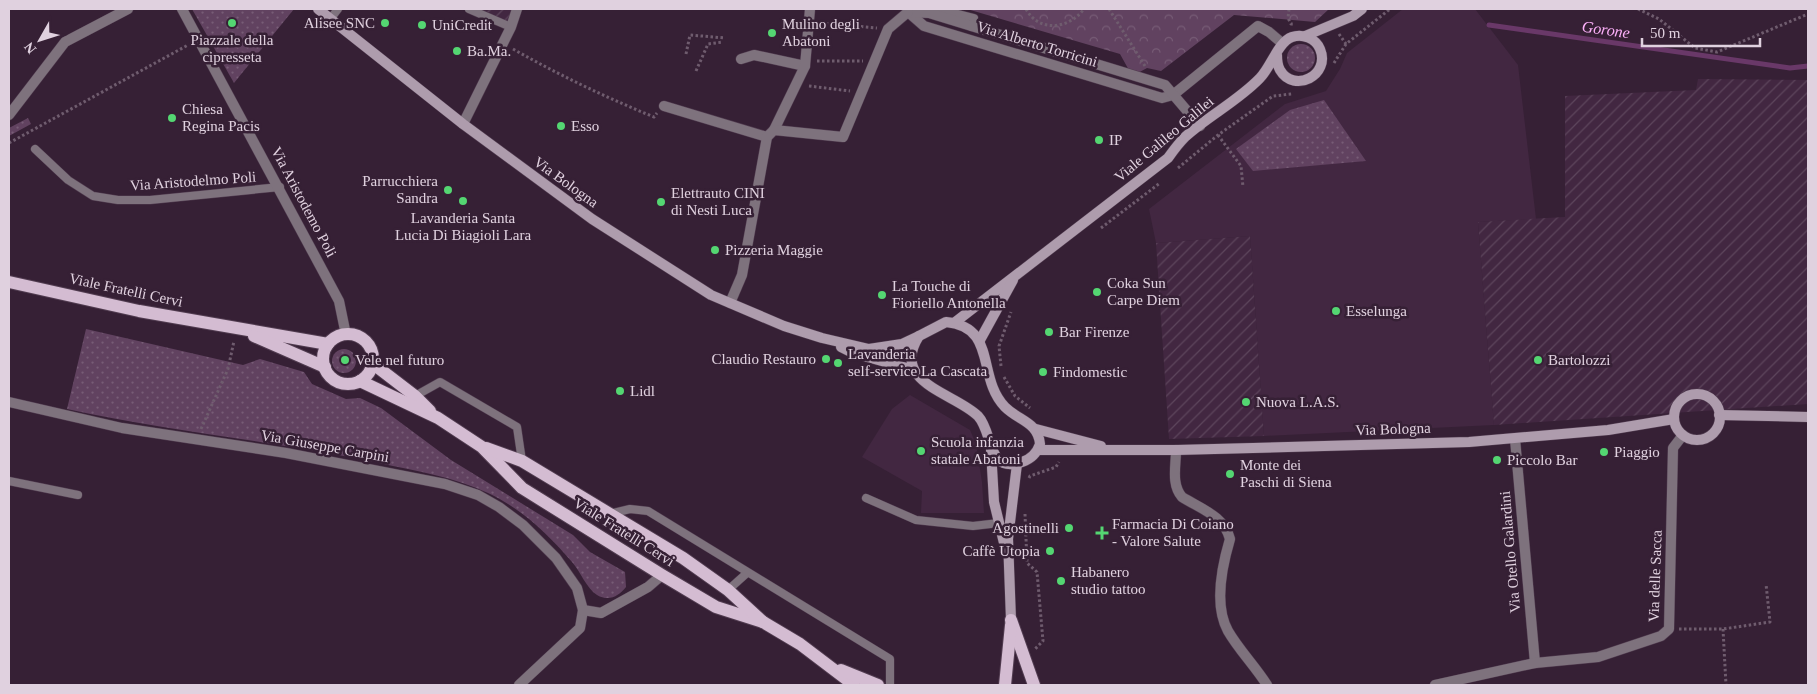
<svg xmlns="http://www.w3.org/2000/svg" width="1817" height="694" viewBox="0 0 1817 694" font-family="'Times New Roman',serif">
<defs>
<pattern id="industrial-furrows" width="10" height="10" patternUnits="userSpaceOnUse" patternTransform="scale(1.25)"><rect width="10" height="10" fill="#422741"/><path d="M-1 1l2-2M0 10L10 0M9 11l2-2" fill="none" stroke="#5d455c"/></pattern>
<pattern id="grass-dots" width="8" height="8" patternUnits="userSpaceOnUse" patternTransform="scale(1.25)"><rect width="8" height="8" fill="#614260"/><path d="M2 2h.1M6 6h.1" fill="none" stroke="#775c76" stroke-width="1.8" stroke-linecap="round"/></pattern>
<pattern id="park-crowns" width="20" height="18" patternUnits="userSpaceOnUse" patternTransform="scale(1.25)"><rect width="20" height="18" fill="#614260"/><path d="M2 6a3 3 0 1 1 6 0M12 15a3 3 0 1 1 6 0" fill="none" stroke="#775c76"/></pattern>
</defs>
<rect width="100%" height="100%" fill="#362035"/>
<!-- built -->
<g fill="#422741">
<polygon points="1403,9 1475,9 1518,65 1536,219 1478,222 1494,425 1264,436 1250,236 1156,243 1149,209 1285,104 1326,91 1340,69 1347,53"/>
<polygon points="910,395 970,430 976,444 982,482 984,513 921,513 922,491 862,457 892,409"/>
</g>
<!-- industrial -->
<g fill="url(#industrial-furrows)">
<polygon points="478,9 513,9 507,23"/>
<polygon points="1698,79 1808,80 1808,404 1494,425 1478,222 1565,217 1565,96 1696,90"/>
<polygon points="1250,236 1264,436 1169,439 1156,243"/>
</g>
<!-- grass -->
<g fill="url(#grass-dots)">
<polygon points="192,9 294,9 234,83"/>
<circle cx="1301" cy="58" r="14"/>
<polygon points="1324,100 1366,161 1253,171 1236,149 1290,110"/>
<polygon points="28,118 31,124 9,136 9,128"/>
<path d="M86 329 243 365 260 359 304 372 312 384 346 399 360 398 381 408 451 460 573 535 590 552 625 572 626 587C619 596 609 602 597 595 587 589 580 571 572 562 548 534 522 509 488 493 454 477 416 471 379 463 276 441 171 432 67 409Z"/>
<circle cx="344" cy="361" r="12"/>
</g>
<!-- park -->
<polygon fill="url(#park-crowns)" points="967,9 1329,9 1315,22 1234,15 1161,71 1147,68 1136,74 1130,72 1120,54"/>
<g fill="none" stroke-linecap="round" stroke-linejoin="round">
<!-- stream -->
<polyline stroke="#693868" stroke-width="5" points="1489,25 1790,68 1808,66"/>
<defs>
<g id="lane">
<polyline points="469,9 511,27"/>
<polyline points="939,9 974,18 972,27"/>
<polyline points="331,18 338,9"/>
<polyline points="35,149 68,180 93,196 118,200 150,200 280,187"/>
<polyline points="415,396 440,382 517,427 522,461"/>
<polyline points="9,481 78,495"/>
<polyline points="866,498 916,520 973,526 999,523"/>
<polyline points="609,514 630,509 648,511 890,659 890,685"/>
<polyline points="728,590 747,573"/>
</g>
<g id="street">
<polyline points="182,9 339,301 346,335"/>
<polyline points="908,12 924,26 1162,98 1173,95 1258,26 1269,32 1282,43"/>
<polyline points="908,12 929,13 1165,85 1200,126"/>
<polyline points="741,59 754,55 805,66"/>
<polyline points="664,106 767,137"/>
<polyline points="9,115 65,42 128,9"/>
<polyline points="463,124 511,27 517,9"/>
<polyline points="774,130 805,66 810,9"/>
<polyline points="730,303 742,275 767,137 774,130 843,137 888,29 908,12"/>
<polyline points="9,402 122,428 286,453 445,484 478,495 499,507 523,525 556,558 577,588 583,610 580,628 519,685"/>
<polyline points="1515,439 1535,663"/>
<path d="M1176 450C1176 466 1171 484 1182 497 1201 509 1224 516 1230 539 1222 566 1214 606 1228 631 1239 650 1255 666 1267 685"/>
<polyline points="583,610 601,613 648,587 662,575"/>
<polyline points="1435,685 1535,663 1598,657 1661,636 1669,629 1673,448 1683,435"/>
</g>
<g id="secondary">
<polyline points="318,9 463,124 592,219 711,295 784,326 822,338 869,349 902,344 919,336"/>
<polyline points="1305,36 1353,16 1362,9"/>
<path d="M946 322C998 327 976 377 1005 407 1019 421 1038 422 1040 444 1037 453 1031 459 1022 462 986 474 994 433 978 416 955 393 889 383 919 336Z"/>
<path d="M954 323 1168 158C1173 151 1179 143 1185 137 1208 116 1238 101 1260 78 1271 67 1278 42 1292 37 1303 33 1316 39 1320 49 1331 75 1294 94 1280 70 1277 65 1277 60 1277 55"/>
<polyline points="980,340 1013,280"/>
<polyline points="841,347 853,353 914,370"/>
<circle cx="1697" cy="417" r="23"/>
<polyline points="1719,415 1808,417"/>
<polyline points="1036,429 1101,446"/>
<polyline points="991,450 994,502 1005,547"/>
<polyline points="1038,450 1176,450 1469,442 1608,430 1674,419"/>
<polyline points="1011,620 1008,539 1017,464"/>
</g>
<g id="primary">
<polyline points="9,282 139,311 328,344"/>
<circle cx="348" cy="359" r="25"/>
<polyline points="254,336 325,367"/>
<polyline points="372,363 415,396 430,411"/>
<polyline points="360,381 438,418 482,447 522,488 662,575 716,607 763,622"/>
<polyline points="486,448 522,461 683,558 728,590 763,622 800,644 854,685"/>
<polyline points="1011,620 1034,685"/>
<polyline points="841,670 878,685"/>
<polyline points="1005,685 1011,625"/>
</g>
</defs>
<!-- lane casing -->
<use href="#lane" stroke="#513c50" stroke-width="9"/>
<!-- street casing -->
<use href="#street" stroke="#513c50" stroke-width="11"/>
<!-- secondary casing -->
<use href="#secondary" stroke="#513c50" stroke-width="11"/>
<!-- primary casing -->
<use href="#primary" stroke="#513c50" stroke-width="14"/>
<!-- path -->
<g stroke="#6f5c6e" stroke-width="3" stroke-dasharray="2.5 2.5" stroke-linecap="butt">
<path d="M1026 9C1039 33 1069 29 1084 9"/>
<polyline points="1109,9 1145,66"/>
<polyline points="1289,9 1288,18 1291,24 1293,24"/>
<polyline points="1638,9 1659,19 1695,48 1717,52 1808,14"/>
<polyline points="821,23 877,28"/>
<polyline points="1339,34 1346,44"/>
<path d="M513 49C559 75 605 97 654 117L657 113"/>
<polyline points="686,54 690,35 725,38"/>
<polyline points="817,61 863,61"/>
<polyline points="1334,63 1346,44 1390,9"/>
<polyline points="696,71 708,44 723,42"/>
<polyline points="809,86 850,91"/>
<polyline points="1218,135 1241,166 1243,187"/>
<polyline points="9,143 188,45"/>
<polyline points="1178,168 1218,135 1273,96 1292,94"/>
<polyline points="1101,228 1160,183"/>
<polyline points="1001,366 999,346 1011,312"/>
<polyline points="1004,377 1015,396 1030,408"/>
<polyline points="201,429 228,369 234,341"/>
<polyline points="1029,478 1030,476 1056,467 1059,462"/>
<polyline points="1025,514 1027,563 1037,572 1043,641 1035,649"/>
<polyline points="1679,629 1723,629 1770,622 1766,584"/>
<polyline points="1723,629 1726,685"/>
</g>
<!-- lane -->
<use href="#lane" stroke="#7e727d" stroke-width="8"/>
<!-- street -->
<use href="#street" stroke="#7e727d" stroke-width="10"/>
<!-- secondary -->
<use href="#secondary" stroke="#ae9cad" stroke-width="10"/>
<!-- primary -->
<use href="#primary" stroke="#d4bcd2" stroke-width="12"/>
</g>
<!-- markers -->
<g fill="#54d672" stroke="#362035" stroke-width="2">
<circle cx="232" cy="23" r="5"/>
<circle cx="385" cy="23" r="5"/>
<circle cx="422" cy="25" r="5"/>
<circle cx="772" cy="33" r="5"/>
<circle cx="457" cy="51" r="5"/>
<circle cx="172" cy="118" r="5"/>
<circle cx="561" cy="126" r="5"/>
<circle cx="1099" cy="140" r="5"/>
<circle cx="448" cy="190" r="5"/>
<circle cx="463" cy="201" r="5"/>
<circle cx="661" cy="202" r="5"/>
<circle cx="715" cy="250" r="5"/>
<circle cx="1097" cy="292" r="5"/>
<circle cx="882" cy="295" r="5"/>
<circle cx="1336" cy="311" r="5"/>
<circle cx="1049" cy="332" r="5"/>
<circle cx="826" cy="359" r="5"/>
<circle cx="345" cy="360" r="5"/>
<circle cx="1538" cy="360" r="5"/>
<circle cx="838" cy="363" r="5"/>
<circle cx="1043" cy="372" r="5"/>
<circle cx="620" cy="391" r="5"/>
<circle cx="1246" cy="402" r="5"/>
<circle cx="921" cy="451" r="5"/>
<circle cx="1604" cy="452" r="5"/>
<circle cx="1497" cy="460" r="5"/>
<circle cx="1230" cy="474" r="5"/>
<circle cx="1069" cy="528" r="5"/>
<path d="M1099.5 525.5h5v5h5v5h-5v5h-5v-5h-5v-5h5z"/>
<circle cx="1050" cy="551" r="5"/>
<circle cx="1061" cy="581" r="5"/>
</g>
<g text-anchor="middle" stroke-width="5" stroke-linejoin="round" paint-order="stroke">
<!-- poi labels -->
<g font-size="15" fill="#e0d1df" stroke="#362035" text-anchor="start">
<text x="375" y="28" text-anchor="end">Alisee SNC</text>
<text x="782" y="29">Mulino degli<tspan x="782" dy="17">Abatoni</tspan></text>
<text x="432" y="30">UniCredit</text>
<text x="232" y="45" text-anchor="middle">Piazzale della<tspan x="232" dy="17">cipresseta</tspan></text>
<text x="467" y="56">Ba.Ma.</text>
<text x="182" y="114">Chiesa<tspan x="182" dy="17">Regina Pacis</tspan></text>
<text x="571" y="131">Esso</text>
<text x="1109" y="145">IP</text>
<text x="438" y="186" text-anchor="end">Parrucchiera<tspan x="438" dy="17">Sandra</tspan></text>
<text x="671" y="198">Elettrauto CINI<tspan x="671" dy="17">di Nesti Luca</tspan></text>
<text x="463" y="223" text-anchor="middle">Lavanderia Santa<tspan x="463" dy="17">Lucia Di Biagioli Lara</tspan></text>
<text x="725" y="255">Pizzeria Maggie</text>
<text x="1107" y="288">Coka Sun<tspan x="1107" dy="17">Carpe Diem</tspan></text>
<text x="892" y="291">La Touche di<tspan x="892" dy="17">Fioriello Antonella</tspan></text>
<text x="1346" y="316">Esselunga</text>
<text x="1059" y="337">Bar Firenze</text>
<text x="848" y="359">Lavanderia<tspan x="848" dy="17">self-service La Cascata</tspan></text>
<text x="816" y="364" text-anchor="end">Claudio Restauro</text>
<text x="355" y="365">Vele nel futuro</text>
<text x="1548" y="365">Bartolozzi</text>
<text x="1053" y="377">Findomestic</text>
<text x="630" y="396">Lidl</text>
<text x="1256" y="407">Nuova L.A.S.</text>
<text x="931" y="447">Scuola infanzia<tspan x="931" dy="17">statale Abatoni</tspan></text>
<text x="1614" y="457">Piaggio</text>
<text x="1507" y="465">Piccolo Bar</text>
<text x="1240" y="470">Monte dei<tspan x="1240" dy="17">Paschi di Siena</tspan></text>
<text x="1112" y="529">Farmacia Di Coiano<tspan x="1112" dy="17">- Valore Salute</tspan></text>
<text x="1059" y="533" text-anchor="end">Agostinelli</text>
<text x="1040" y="556" text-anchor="end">Caffè Utopia</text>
<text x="1071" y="577">Habanero<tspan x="1071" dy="17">studio tattoo</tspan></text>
</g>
<!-- street labels -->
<g font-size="15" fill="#e0d1df" stroke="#362035">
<text transform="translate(1037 44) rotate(17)" y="5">Via Alberto Torricini</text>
<text transform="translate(1164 139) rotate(-40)" y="5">Viale Galileo Galilei</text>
<text transform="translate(193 181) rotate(-4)" y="5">Via Aristodelmo Poli</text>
<text transform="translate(566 182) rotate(36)" y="5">Via Bologna</text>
<text transform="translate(304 202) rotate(62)" y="5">Via Aristodemo Poli</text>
<text transform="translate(126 290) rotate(12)" y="5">Viale Fratelli Cervi</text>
<text transform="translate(1393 429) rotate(-2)" y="5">Via Bologna</text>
<text transform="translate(325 446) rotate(10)" y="5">Via Giuseppe Carpini</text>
<text transform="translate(624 532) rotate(32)" y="5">Viale Fratelli Cervi</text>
<text transform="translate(1510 552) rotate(-95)" y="5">Via Otello Galardini</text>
<text transform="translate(1655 576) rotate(-88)" y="5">Via delle Sacca</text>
</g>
<!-- water labels -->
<g font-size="16" font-style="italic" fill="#fcb0f9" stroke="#362035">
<text transform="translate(1606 29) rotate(8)" y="6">Gorone</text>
</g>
</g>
<!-- border -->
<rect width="1817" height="694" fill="none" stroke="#e0d1df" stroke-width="20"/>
<!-- north arrow -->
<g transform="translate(40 40) rotate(231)" stroke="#362035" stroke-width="4" paint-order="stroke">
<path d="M0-4L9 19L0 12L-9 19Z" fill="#e0d1df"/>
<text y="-8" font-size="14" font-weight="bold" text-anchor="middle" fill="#e0d1df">N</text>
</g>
<!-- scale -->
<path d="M1642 38v8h118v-8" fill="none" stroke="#e0d1df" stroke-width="2.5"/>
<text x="1650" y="38" font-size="15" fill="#e0d1df" stroke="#362035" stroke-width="4" paint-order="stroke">50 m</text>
</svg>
